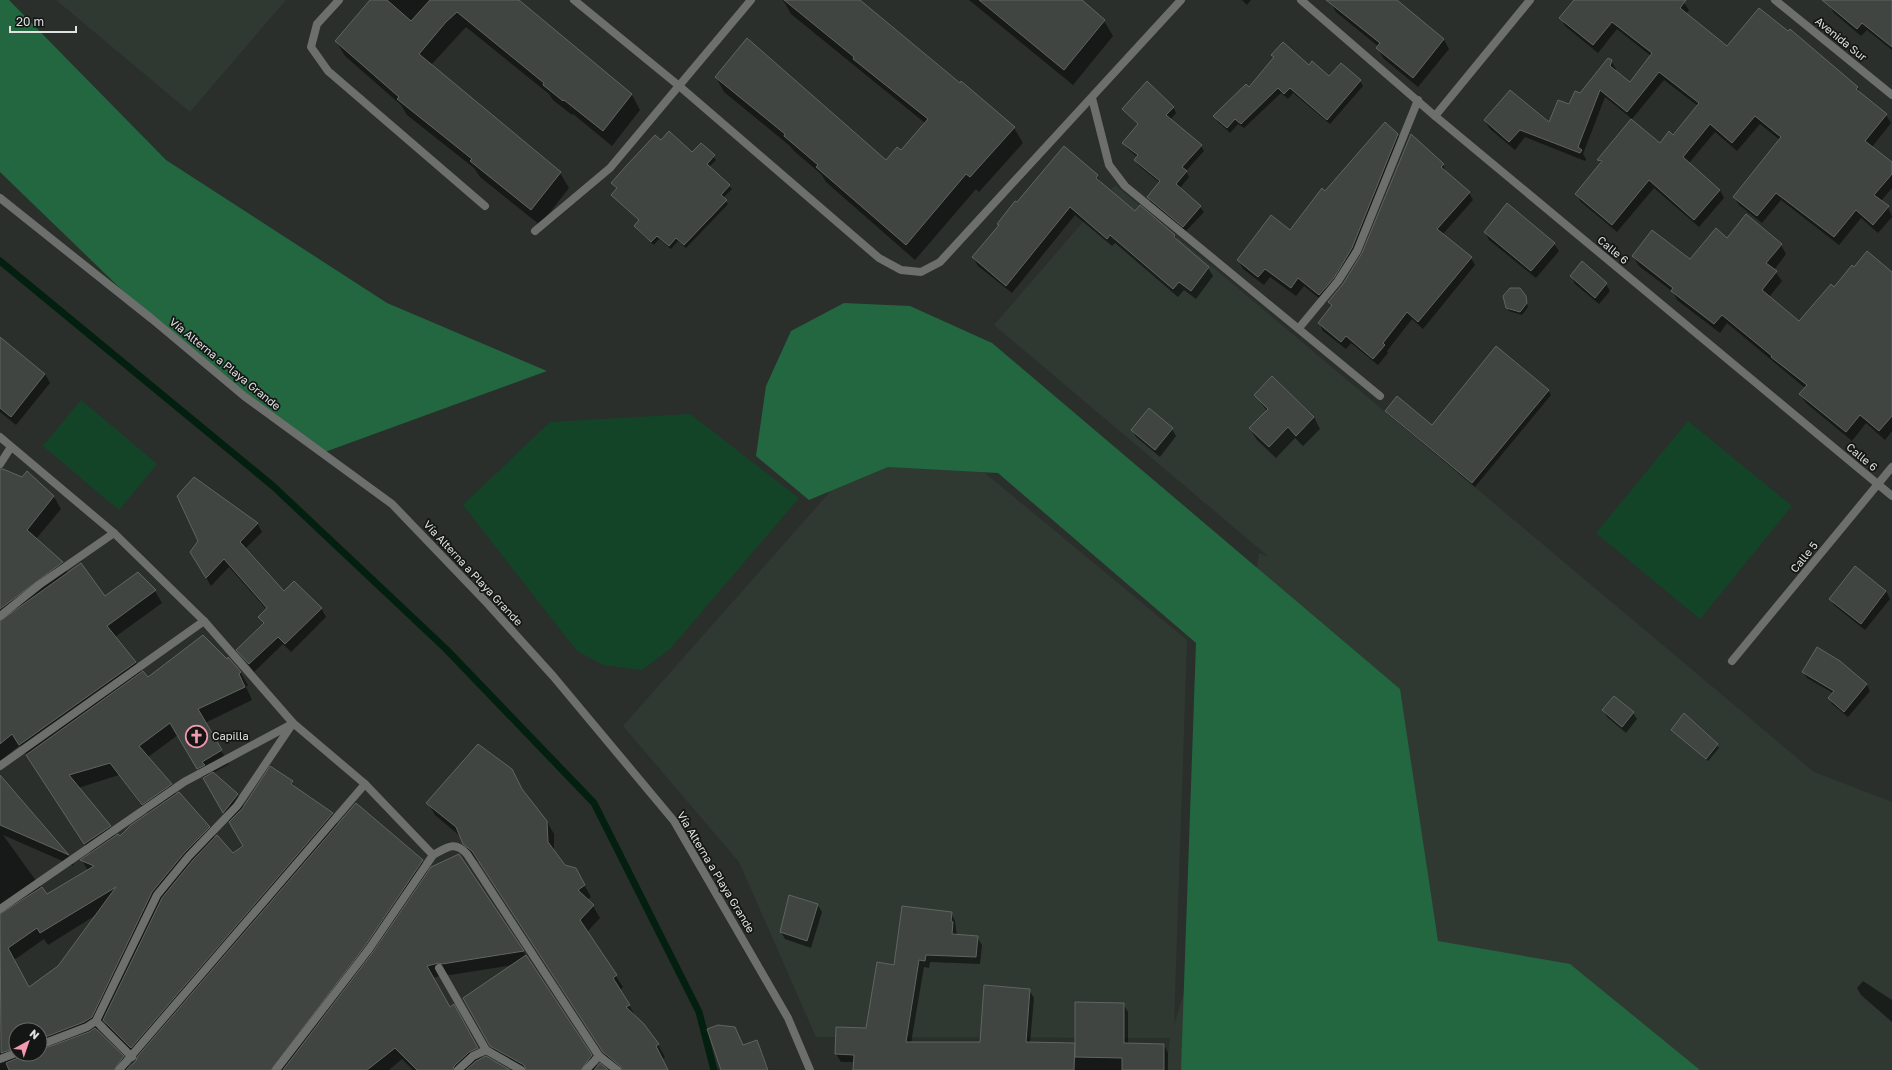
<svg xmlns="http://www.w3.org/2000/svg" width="1892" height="1070" viewBox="0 0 1892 1070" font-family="'Golos Text',sans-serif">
<rect width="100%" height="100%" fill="#2a2f2b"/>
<!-- built -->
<g fill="#2f3932">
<polygon points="56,0 286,0 190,112"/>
<polygon points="1115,185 1814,772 1892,802 1892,1070 1166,1070 1170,1038 816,1037 739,862 623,726 905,407 1187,640 1174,1025 1207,918 1259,553 1269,557 994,325"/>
</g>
<!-- green -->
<g fill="#134428">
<polygon points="81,400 157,464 119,510 43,446"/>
<polygon points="690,414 799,498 670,649 642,670 603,665 577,651 463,505 550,422"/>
<polygon points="1688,421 1792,506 1700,619 1596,533"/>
</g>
<!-- forest -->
<g fill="#226740">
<polygon points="0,0 9,0 166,160 387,303 547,371 322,453 152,319 0,172"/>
<polygon points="844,303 910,306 992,343 1400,689 1438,941 1570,964 1700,1070 1181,1070 1196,643 998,473 888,467 809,500 756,456 766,386 791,331"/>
</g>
<!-- shadow -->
<g fill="#0007" fill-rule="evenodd">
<polygon points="371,0 519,0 632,95 640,110 612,146 573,114 572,115 553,100 549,94 466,27 431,65 560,173 569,188 540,225 480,177 474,168 407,115 401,105 345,56 336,41"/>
<polygon points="783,0 860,0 1014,128 1023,143 979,192 976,189 915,260 826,182 822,175 794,151 790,146 724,92 716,77 886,161 901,151 925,123 791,14"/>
<polygon points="969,0 1078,0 1104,21 1113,36 1073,85"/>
<polygon points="1242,0 1251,0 1247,5"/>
<polygon points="1333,0 1395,0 1444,40 1449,49 1418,87 1383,58 1378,48 1379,47 1336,12 1331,3"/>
<polygon points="1575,0 1682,0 1689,10 1686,14 1727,48 1857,87 1862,95 1886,115 1891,123 1872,147 1892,163 1892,188 1881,201 1888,207 1892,217 1878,233 1861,218 1839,245 1781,200 1762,223 1739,205 1734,197 1780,140 1760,124 1737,151 1715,132 1689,163 1720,190 1724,198 1699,227 1654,188 1617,232 1581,202 1576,194 1601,164 1599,160 1660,144 1673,136 1698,106 1664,80 1632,119 1605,97 1583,154 1586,159 1585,161 1525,137 1515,150 1490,129 1485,121 1549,124 1570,105 1611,61 1616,69 1615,71 1630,83 1651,56 1617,29 1598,53 1565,26 1561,18"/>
<polygon points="1835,0 1892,0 1892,50 1867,30 1861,36 1834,13 1830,6"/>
<polygon points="1273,55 1309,67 1329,78 1341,64 1360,81 1363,86 1330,124 1293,93 1288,99 1281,93 1244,128 1238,124 1230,133 1218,122 1215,117 1249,89 1274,58"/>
<polygon points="1173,107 1176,113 1170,120 1201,146 1204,151 1186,171 1189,177 1180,188 1200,207 1204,212 1186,231 1151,203 1148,197 1160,183 1138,165 1135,160 1137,157 1127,148 1124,143 1138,125 1127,114 1123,109"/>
<polygon points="1398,135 1403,144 1357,258 1325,303 1304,286 1296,296 1270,277 1264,285 1243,269 1238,260 1291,231 1325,192"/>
<polygon points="661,141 693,154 701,144 716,160 709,167 732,189 723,198 728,204 686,248 678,241 671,249 659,239 654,245 637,230 635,226 640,221 612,195 618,189 613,183"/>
<polygon points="1443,164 1446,173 1469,193 1473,200 1442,235 1471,258 1475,265 1423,329 1412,319 1387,351 1388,353 1378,365 1351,343 1346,349 1323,331 1319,323 1332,307 1329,302"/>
<polygon points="1097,176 1102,184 1135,212 1175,235 1179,243 1208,268 1213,276 1196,299 1184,290 1178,297 1115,243 1112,246 1075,215 1012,293 978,266 973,257 999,226 998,224 1017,203"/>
<polygon points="1485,232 1554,244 1559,251 1536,278 1489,240"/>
<polygon points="1728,239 1781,245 1786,254 1774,270 1782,281 1769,297 1799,322 1834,288 1892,299 1892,431 1885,440 1866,423 1852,441 1806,403 1800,394 1805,388 1727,323 1720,333 1677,300 1673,292 1639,266 1633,256 1691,261"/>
<polygon points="1571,276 1606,284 1610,291 1599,304 1575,284"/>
<polygon points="1525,297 1528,307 1522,315 1509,311 1507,308"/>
<polygon points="0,339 45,374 50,383 16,425 0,412"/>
<polygon points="1548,390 1551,395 1475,487 1389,415 1386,411 1432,426"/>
<polygon points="1255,395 1314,417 1320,429 1303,446 1295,438 1276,458 1257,440 1250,429 1267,411"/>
<polygon points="1172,429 1176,436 1160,457 1136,437 1132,430"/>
<path d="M0 470 22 478 27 473 54 497 61 509 36 539 62 562 68 573 105 597 138 573 155 591 162 603 115 637 136 663 142 673 148 678 240 672 248 685 246 687 252 700 205 723 229 764 213 773 238 795 244 807 292 782 296 789 332 814 338 825 422 861 429 873 523 951 598 1067 606 1070H519L498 1058 464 999 513 965 450 975 446 974 433 978 450 1008 453 1006 483 1058 508 1070H413L402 1059 389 1070H0V776L68 855 74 866 3 835 47 896 88 871 82 860 91 854 20 745 0 761ZM178 735 244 846 233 855 215 838 209 827 177 795 171 784 148 757ZM119 775 148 815 120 838 116 837 110 826 78 788ZM96 915 58 967 29 988 14 960 44 939 48 945ZM103 1019 111 1033 138 1059 130 1069 123 1057 96 1031ZM16 1030H40V1054H16Z"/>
<polygon points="257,523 262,532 245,549 284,592 321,608 326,617 291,652 283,644 254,672 238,650 264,625 259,617 267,610 229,567 211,586 191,552"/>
<polygon points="1886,591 1890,599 1865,630 1835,606 1830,599"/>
<polygon points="1837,661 1867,685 1870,691 1848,717 1832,704 1829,698 1833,693 1807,678 1803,672"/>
<polygon points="1603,710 1633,713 1637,719 1626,733 1607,717"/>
<polygon points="1673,730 1717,745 1719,748 1708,761"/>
<polygon points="511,770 524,794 547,822 554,834 554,852 565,866 575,869 591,897 587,900 593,906 600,918 587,932 623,987 620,990 636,1017 658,1045 665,1057 662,1059 667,1070 618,1070 611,1064 480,863 471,856 461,837 435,815 428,803"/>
<polygon points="817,904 822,912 811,948 785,939 781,932"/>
<polygon points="951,913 955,921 957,936 977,937 982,945 980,964 930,962 929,968 924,967 911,1043 981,1043 1029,990 1034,998 1030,1043 1076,1044 1123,1004 1128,1012 1128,1044 1164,1045 1168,1053 1168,1070 854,1070 854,1062 841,1062 836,1054 867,1029 895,966"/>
<polygon points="1863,981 1892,1000 1892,1022 1861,995 1857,988"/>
<polygon points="734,1028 743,1046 757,1041 769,1070 722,1070"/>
</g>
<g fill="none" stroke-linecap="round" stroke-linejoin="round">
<!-- stream -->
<polyline stroke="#031f0f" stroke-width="7" points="0,261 273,486 446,649 594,803 699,1012 714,1070"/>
</g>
<!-- building -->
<g fill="#404541" stroke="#5f6561" fill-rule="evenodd">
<polygon points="370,0 387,0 411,21 430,0 519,0 632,94 603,131 564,100 563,101 543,85 544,83 457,12 446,22 419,54 561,172 531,210 470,161 472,159 397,99 399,97 335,41"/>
<polygon points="784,0 860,0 960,83 961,81 1015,127 970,177 966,174 906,245 816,167 818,165 784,136 785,134 715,77 747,38 886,160 897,147 901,150 928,119 853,59 854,57"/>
<polygon points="979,0 1082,0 1105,20 1064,70"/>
<polygon points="1326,0 1397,0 1444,39 1413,78 1376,48 1380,43"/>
<polygon points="1574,0 1686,0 1680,8 1727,46 1759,8 1788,31 1790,29 1858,87 1856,89 1887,114 1865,141 1892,162 1892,174 1874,195 1889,206 1873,225 1856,210 1834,237 1776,193 1757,216 1733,197 1781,137 1755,116 1732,143 1710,124 1683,157 1720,190 1694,220 1649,180 1612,225 1575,194 1602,161 1597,160 1631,119 1660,143 1669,131 1673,135 1699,103 1659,72 1627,112 1600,90 1578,147 1582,150 1580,153 1520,130 1509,142 1484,120 1510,90 1549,122 1558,100 1569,104 1575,91 1580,93 1608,58 1612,60 1610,66 1630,82 1652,53 1612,22 1593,45 1559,18"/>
<polygon points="1822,0 1892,0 1892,47 1862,23 1857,29"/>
<polygon points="1283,42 1309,65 1312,61 1329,76 1341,63 1361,80 1327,120 1290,88 1284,94 1278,88 1241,124 1235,119 1227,128 1213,116 1246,84 1249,87 1274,57 1271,55"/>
<polygon points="1147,81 1174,107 1166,115 1202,145 1182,167 1187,171 1176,184 1201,206 1183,227 1147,197 1160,181 1134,160 1138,155 1122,143 1138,124 1122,109"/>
<polygon points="1385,122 1398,134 1352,248 1334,278 1319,295 1298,278 1291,288 1265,269 1258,277 1237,260 1271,215 1290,230 1322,188 1325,191"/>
<polygon points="669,131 692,152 701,143 715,155 707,164 730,185 721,195 727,200 684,245 676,238 669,246 657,236 651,242 634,226 639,220 611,195 617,188 611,183 627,165 655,135 661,140"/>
<polygon points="1411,134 1444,164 1441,167 1470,192 1437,229 1472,257 1418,322 1407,312 1383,343 1385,345 1373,359 1346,336 1341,342 1318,323 1332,305 1328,302 1343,284 1362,253"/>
<polygon points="1064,146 1098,175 1096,178 1135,211 1140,205 1175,235 1174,237 1209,267 1191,291 1179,282 1173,289 1110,235 1107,239 1070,207 1006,286 972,257 999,225 997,224 1015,201 1017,202"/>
<polygon points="1507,203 1555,243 1531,271 1484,232"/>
<polygon points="1746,214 1782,244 1766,263 1777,271 1762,290 1799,321 1831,284 1834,287 1852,265 1854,267 1867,251 1892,272 1892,416 1879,431 1860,415 1846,432 1799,394 1807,385 1771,357 1772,356 1722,315 1714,324 1671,291 1673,288 1632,256 1652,230 1690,259 1716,228 1727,238"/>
<polygon points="1582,261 1607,283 1595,298 1570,276"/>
<polygon points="1510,288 1520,288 1526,296 1527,303 1520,312 1506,308 1503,296"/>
<polygon points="0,337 45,374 11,417 0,408"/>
<polygon points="1496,346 1549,390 1472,483 1385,411 1397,396 1432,425"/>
<polygon points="1272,376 1314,417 1296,436 1288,427 1269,447 1249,428 1268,409 1254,395"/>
<polygon points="1149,408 1173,428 1155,450 1131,430"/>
<polygon points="0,469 3,469 22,477 27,471 54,496 27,530 63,562 0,609"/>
<polygon points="194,477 258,523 240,542 284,591 294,581 322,608 285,644 278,637 249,664 236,650 264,623 258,617 267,608 224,559 206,578 190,552 198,541 177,496"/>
<polygon points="81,563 105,596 138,572 156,590 107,626 136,662 19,745 12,734 0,744 0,621"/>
<polygon points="1855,566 1886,591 1861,624 1829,599"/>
<polygon points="203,635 227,659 228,657 241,672 239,674 245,687 198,709 222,750 202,762 205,765 197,769 170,723 139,746 172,784 142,805 110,763 69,775 111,826 84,844 26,755 143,671 148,677"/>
<polygon points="1817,647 1840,661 1867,684 1844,712 1828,698 1834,691 1802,672"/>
<polygon points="1614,696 1634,712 1622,727 1602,710"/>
<polygon points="1684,713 1718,744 1706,759 1671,730"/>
<polygon points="478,744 512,769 522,789 547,821 548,842 565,865 576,868 585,885 578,890 594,905 580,920 617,975 613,978 630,1005 626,1007 644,1024 659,1044 656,1046 668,1070 622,1070 620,1066 603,1052 472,851 463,844 456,827 426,803"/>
<polygon points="270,766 293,781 291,784 333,813 131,1048 103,1020 162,898 193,860 217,835 233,853 243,846 229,822 242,809"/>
<polygon points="213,772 238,794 223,813 203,778"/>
<polygon points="0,775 69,855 0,825"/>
<path d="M179 792 210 827 185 852 152 892 92 1017 84 1022 40 1039V1030H16V1048L1 1053 0 914 42 887 47 894 94 866 80 860 118 834 120 836 131 825ZM116 887 58 966 29 987 8 948 37 928 40 933Z"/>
<polygon points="356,803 423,860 365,946 271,1070 126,1070 136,1061 137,1057"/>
<polygon points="459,854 524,951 442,964 439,963 427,966 450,1007 454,1004 478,1048 469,1052 454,1066 453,1070 417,1070 395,1048 367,1070 283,1070 373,952 431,867"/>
<polygon points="789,895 818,904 807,941 780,932"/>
<polygon points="902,906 952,912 951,921 953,922 952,934 978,936 976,957 926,955 925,961 919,960 906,1042 980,1042 984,985 1030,989 1026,1042 1075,1043 1074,1070 853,1070 854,1055 835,1054 836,1027 866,1028 877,962 894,965"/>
<polygon points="526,955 592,1055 581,1070 526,1070 524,1065 490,1046 463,998"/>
<polygon points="1075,1002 1124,1003 1124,1043 1164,1044 1164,1070 1122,1070 1122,1058 1075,1057"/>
<polygon points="718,1025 735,1027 743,1045 757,1040 768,1070 721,1070 707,1029"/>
<polygon points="95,1028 124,1056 114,1070 9,1070 6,1063 18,1058 21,1054 40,1054 40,1050 89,1032"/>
<polygon points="486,1056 510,1070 466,1070 476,1061"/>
<polygon points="600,1063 608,1070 594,1070"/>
</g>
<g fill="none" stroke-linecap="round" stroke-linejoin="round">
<!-- street -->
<g stroke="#6d6f6d" stroke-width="8">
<polyline points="339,0 317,24 311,47 328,71 485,206"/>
<polyline points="574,0 678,85 879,258 901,270 921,272 940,262 1181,0"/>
<polyline points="1301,0 1435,116"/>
<polyline points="1530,0 1435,116 1892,496"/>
<polyline points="1775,0 1892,95"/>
<polyline points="1092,98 1109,165 1125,186 1380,396"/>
<polyline points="0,198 152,319 244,396 392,504 487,603 553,676 674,821 788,1018 810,1070"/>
<polyline points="535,231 610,168 751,0"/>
<polyline points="1299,328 1338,281 1357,251 1418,100"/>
<path d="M0 437 114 533 204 621 293 723 365 784 433 855C447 848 454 840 467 854L599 1056 617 1070"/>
<polyline points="0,464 11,447"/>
<polyline points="0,616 39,585 114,533"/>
<polyline points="1732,661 1892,467"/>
<polyline points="0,766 204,621"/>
<polyline points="0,909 184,782 292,724"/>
<polyline points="439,968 486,1050"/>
<polyline points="96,1021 132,1057"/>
<polyline points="40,1045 87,1027 96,1021 157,895 189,856 237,806 293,723"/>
<polyline points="0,1059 16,1053"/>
<polyline points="119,1070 365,784"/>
<polyline points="276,1070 369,949 433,855"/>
<polyline points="458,1070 473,1056 486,1050 521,1070"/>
<polyline points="586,1070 599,1056"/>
</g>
</g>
<!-- icons -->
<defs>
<symbol id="church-ring" viewBox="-11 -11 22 22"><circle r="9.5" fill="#141615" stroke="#f29aae" stroke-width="1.5"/><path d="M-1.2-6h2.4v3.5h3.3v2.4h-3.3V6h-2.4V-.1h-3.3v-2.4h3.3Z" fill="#f29aae"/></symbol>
</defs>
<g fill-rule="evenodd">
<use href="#church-ring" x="184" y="724" width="25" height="25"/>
</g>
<g text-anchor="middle" stroke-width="3.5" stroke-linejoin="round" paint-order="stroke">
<!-- street labels -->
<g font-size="11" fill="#dfe2e0" stroke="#141615">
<text transform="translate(1841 39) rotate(39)" y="4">Avenida Sur</text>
<text transform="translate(1613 250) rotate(40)" y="4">Calle 6</text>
<text transform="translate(225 364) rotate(39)" y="4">Vía Alterna a Playa Grande</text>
<text transform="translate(1862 457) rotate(40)" y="4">Calle 6</text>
<text transform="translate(1804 557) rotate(-51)" y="4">Calle 5</text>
<text transform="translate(473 573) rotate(47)" y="4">Vía Alterna a Playa Grande</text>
<text transform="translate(716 872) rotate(59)" y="4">Vía Alterna a Playa Grande</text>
</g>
<!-- poi labels -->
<g font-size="11" fill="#dfe2e0" stroke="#141615" text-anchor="start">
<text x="212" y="740">Capilla</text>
</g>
</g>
<!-- north arrow -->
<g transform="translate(28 1042) rotate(40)"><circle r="19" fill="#141615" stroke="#656866"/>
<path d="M0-3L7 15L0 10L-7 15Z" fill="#f29aae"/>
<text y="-6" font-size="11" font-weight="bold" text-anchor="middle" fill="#dfe2e0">N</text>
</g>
<!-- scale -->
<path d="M10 26v6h66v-6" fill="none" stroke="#dfe2e0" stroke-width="2"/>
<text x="16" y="26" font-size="12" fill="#dfe2e0" stroke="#141615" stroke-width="3" paint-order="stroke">20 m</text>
</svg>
